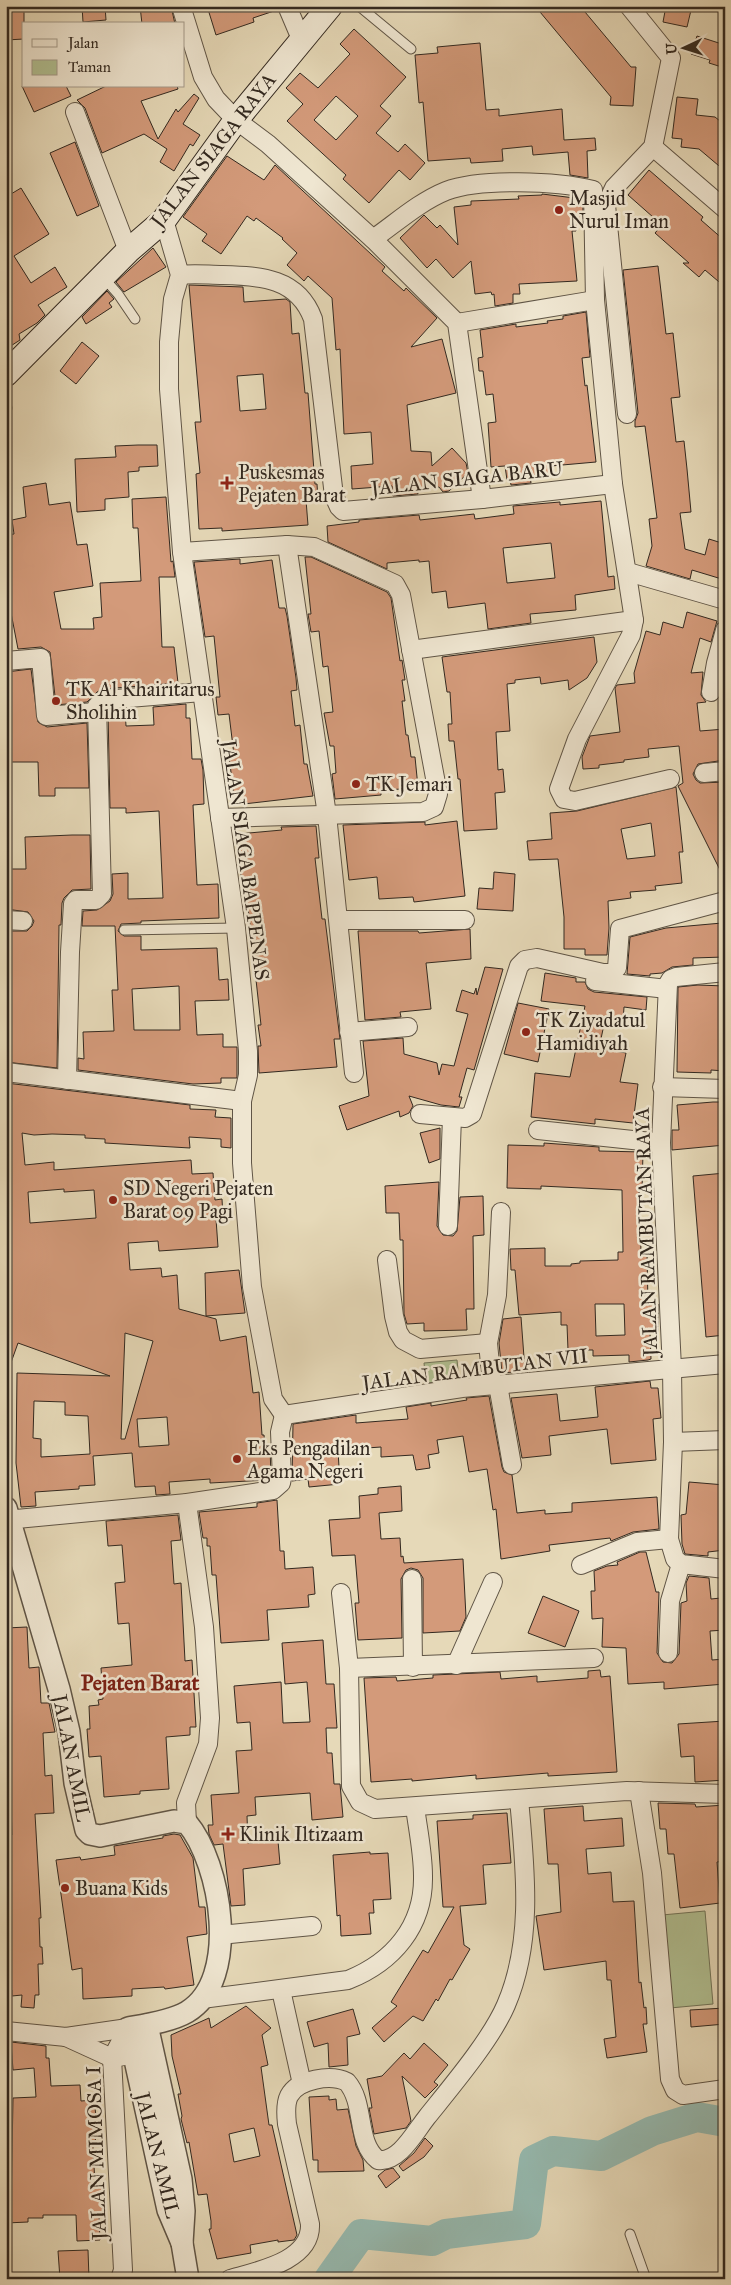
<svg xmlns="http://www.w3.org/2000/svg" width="731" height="2285" viewBox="0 0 731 2285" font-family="'IM FELL Great Primer',serif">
<rect width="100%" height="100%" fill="#e6d9b8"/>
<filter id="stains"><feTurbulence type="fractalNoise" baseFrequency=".004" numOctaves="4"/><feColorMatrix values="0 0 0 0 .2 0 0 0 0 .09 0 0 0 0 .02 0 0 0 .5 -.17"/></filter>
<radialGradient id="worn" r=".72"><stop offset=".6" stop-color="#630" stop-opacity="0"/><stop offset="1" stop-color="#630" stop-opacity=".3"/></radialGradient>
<!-- green -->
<g fill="#b1c092" stroke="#727459">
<polygon points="457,1360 459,1380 426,1383 424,1363"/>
<polygon points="705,1911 713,2004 670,2008 662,1915"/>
</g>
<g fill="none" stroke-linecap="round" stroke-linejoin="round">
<!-- river -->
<polyline stroke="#96bab0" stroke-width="30" points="329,2279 361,2234 432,2241 446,2234 526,2224 534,2160 553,2151 601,2156 652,2131 697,2117 725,2122"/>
</g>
<!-- building -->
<g fill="#d39a7a" stroke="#332920" fill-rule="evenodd">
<polygon points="15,6 24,6 24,39 6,40 6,7"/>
<polygon points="82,6 105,6 106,20 83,22"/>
<polygon points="140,6 171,6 175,24 142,24"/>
<polygon points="207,6 277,6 277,10 253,18 254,22 216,35"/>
<polygon points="535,6 580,6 631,67 636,67 633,106 610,105 611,97"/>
<polygon points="666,6 692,6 687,27 663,22"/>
<path d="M354 29 406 77 380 106 391 116 376 133 398 152 405 144 425 163 410 180 399 170 369 203 343 179 346 175 287 121 303 104 286 88 300 73 318 88 350 54 340 44ZM336 96 358 116 336 140 314 120Z"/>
<polygon points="697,36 725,45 725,68 709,63 710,60 691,54"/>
<polygon points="480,43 486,110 499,109 499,116 562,109 564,140 595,138 596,150 587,151 588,178 570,175 568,152 533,155 532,146 502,149 503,161 471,163 470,158 428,161 423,102 419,103 415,55 438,53 437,47"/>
<polygon points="22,86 66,86 71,96 34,112"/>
<polygon points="106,86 177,86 178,89 141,101 158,139 176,109 178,112 194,94 199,98 183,124 200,135 193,146 190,144 174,171 160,162 167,149 144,134 102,153 85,108 77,100"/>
<polygon points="677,97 698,99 696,115 715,117 725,125 725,171 699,149 681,147 682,139 672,138"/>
<polygon points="75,142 99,206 77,216 50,153"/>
<polygon points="227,156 264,180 275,165 385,267 382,271 404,291 406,288 437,318 411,347 442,339 456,393 407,405 411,451 431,452 432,466 452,448 466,463 468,473 449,491 443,492 439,487 417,489 418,494 393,496 392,486 352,489 351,466 373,464 371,432 344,434 340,349 336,350 332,298 308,276 304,281 287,265 297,253 282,239 283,238 256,218 254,221 247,216 221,254 202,241 207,234 183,217"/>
<polygon points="649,170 703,217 701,220 725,241 725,287 705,270 699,277 683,263 689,263 655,233 662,225 628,195"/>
<polygon points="21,188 49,234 14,256 31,283 55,267 67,287 38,305 45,315 37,323 19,334 20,340 6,349 6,197"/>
<polygon points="542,194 583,199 583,226 576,226 576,231 572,231 577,281 519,284 520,294 513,294 513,303 495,306 494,294 492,295 491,292 475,294 471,261 453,278 436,259 427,268 400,238 424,215 437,228 440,225 458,245 454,207 471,205 471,201 519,199 518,196 542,195"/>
<polygon points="153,248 166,267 124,292 116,282"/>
<polygon points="658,266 666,334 673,333 680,397 671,398 676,442 684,441 687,469 691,512 680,513 685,549 705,555 709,539 725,544 725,580 692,570 690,579 646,566 652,546 649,519 657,518 645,426 635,427 635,421 638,413 623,270"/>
<path d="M189 285 243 287 244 302 286 299 290 302 292 334 299 333 305 393H308L315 484H317L318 499 306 500 308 525 222 531V528L199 529 196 474 200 473 195 422H201ZM263 374 266 409 240 411 237 376Z"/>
<polygon points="107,291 114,299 109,303 112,307 86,324 82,317"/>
<polygon points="586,312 590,357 582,358 585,386 587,385 596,462 551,466 552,474 530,476 531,483 511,485 510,479 507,480 505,466 491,467 488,423 496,422 493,394 486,395 483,371 479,371 478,358 483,357 480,330 516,324 516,327 548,323 547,321 563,319 563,316"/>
<polygon points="82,342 99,356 76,384 60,371"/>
<polygon points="138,445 157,445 158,466 139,467 139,471 128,472 129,497 105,499 105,510 77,512 75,459 116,457 115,446"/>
<polygon points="46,483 49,505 70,502 77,545 87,544 93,586 54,592 61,629 94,629 93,618 102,617 100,583 141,581 138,528 133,528 132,499 166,497 171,562 173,561 175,577 159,577 162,647 174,647 178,683 103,689 97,692 87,702 56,705 50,652 41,647 18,649 7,592 9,592 6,577 6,535 14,534 12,520 26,517 23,487"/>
<path d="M601 501 608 577 614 576 615 589 575 595 576 610 530 614 531 623 488 629 485 603 448 608 446 591 432 593 429 561 419 562V560L387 563V569L328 542 327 526 359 522V520L419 515 420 520 474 514 475 519 514 514 513 506 560 502V505ZM551 543 555 578 507 583 503 548Z"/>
<polygon points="305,557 311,557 387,592 391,598 400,661 402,660 405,680 402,680 405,701 402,701 406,735 408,735 411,757 415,757 418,787 381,791 381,795 335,799 332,774 336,773 334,746 330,746 324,713 333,712 328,666 323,667 319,631 311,632 308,614 311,614"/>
<polygon points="240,559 240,564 272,560 279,608 285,608 287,616 296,678 297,690 291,691 295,726 300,725 304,764 307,764 313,796 235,805 229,756 234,755 229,714 218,715 216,697 220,697 214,636 205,637 194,562"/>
<polygon points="687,612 717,621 711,642 700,638 691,673 703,672 701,695 706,702 697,703 700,731 725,729 725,760 698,764 693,774 696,780 700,783 725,782 725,880 678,786 683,783 679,746 648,749 649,757 624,760 624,762 599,765 599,768 583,769 582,757 590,736 620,732 615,688 617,685 635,683 634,673 646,631 660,635 663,622 683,628"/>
<polygon points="594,637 597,662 587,678 569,690 568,680 541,684 540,677 515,680 515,683 507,684 510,731 496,732 498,770 503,769 505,792 495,793 497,829 464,831 460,779 458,779 454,741 449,741 448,724 452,724 450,692 447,692 442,657"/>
<polygon points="31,669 38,722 47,727 87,723 89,788 55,788 55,796 39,796 38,762 6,762 6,672"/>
<path d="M186 704V718H190L192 759H201L203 770 204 804 193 805 197 885 218 884 219 918 141 921V923L121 924 118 931 124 936H141V950L217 948 219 980 228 979 229 1000 195 1001 197 1035 223 1034V1047H237V1078H221V1083L193 1084 78 1070V1058L84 1059 83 1032 114 1031 112 990H118L115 926H82L83 911 97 910 110 901 113 894 112 874 128 873V899L163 898 159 811 126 813V808H110L108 711 125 709 126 726 154 725 153 707ZM179 986 180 1030H134L132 989Z"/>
<path d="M676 787 683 852H679L682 883 655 886 656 890 630 892 631 898 608 901 609 928 607 955H585V949H564V917L558 859 529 860 527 841 552 839 550 813 577 811ZM651 823 655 856 627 859 621 829Z"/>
<polygon points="457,821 465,896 414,902 413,897 379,899 377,877 349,880 343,825 425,822 425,825"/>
<polygon points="316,826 319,858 315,858 322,919 325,919 340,1039 334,1039 337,1067 259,1073 258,1046 261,1046 258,1025 261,1025 246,889 242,890 238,834 282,830 281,827"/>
<polygon points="72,835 90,835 91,889 72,890 64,898 62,903 61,925 59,925 57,1068 6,1062 6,931 27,931 32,926 34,921 28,912 6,909 6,869 26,869 25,837"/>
<polygon points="494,872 515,874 513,911 477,909 479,888 493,889"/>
<polygon points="722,923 724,957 693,958 693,965 672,967 662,973 650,974 650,976 627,974 630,937 666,928"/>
<polygon points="470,929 471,959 426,963 431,1009 400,1012 401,1017 365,1020 358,931 418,931 419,933"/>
<polygon points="485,967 503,969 474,1070 467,1068 459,1097 462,1097 459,1107 441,1105 409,1096 413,1106 409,1113 400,1117 399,1111 347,1130 339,1106 369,1096 363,1041 403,1038 404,1054 437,1063 439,1075 442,1064 454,1066 468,1014 456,1011 462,990 474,994 476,988 477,995"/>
<polygon points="545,973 576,978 576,982 585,982 588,989 594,992 647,997 646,1010 624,1007 623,1022 605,1020 599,1048 626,1053 620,1082 638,1084 633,1123 595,1119 595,1124 531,1117 535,1073 570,1077 585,1006 541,1001"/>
<polygon points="698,985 725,986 725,1071 711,1070 711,1073 677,1072 678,987"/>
<polygon points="518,1003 549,1009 538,1062 504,1054"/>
<path d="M6 1083 190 1105V1109L216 1110 215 1117 231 1118V1148L221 1147V1139L189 1137 190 1148 105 1143V1139L85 1138V1135L52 1134 34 1135 22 1133 25 1165 54 1162V1170L191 1160 192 1174 213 1173 215 1200 222 1199 223 1218 216 1219 218 1247 159 1251 158 1241 128 1243 130 1270 161 1268 162 1277 177 1275 179 1309 216 1319 220 1341 246 1336 253 1393 259 1392 262 1435H264L265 1447H270L271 1477 268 1480 210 1483V1479L169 1482 170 1494 156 1495 155 1486 135 1487 132 1453 93 1456 95 1485 79 1486V1489L35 1492 36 1506 21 1507 16 1463 17 1373 110 1376 18 1343 8 1371 6 1370ZM64 1189V1192L94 1190 96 1218 30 1223 28 1192ZM125 1333 153 1341 125 1439H121ZM34 1401 65 1402V1415L88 1416 90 1454 41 1457V1439L33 1438ZM167 1417 169 1445 139 1447 137 1419Z"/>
<polygon points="713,1102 725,1102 725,1145 672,1150 672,1130 679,1130 677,1105"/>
<polygon points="440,1128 440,1159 429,1163 420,1133"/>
<path d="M544 1143 599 1147V1151L643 1152 642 1190H639L641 1252H647L648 1305 658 1304V1333H650L651 1359 648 1360 629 1362V1355L593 1356V1350H568L567 1325H561V1312L519 1315 515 1270H511L510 1249 545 1248V1266H571V1264L580 1263V1261L618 1260V1252H623L622 1190 541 1186V1189L507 1188 508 1145 544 1146ZM595 1304H624L625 1335 596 1336Z"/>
<polygon points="725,1173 725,1335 706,1337 693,1176"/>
<polygon points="439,1182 437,1226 443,1235 453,1236 457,1231 460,1197 483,1196 484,1235 473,1236 474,1309 466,1309 467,1330 424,1331 424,1323 407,1324 404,1314 403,1240 400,1240 399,1213 386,1213 385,1186"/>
<polygon points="239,1270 245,1313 206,1316 205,1273"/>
<polygon points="521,1317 525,1371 502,1373 499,1343 503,1319"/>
<polygon points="650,1381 651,1388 658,1388 661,1418 653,1419 656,1460 611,1464 607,1429 549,1436 551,1455 522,1458 511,1398 557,1394 560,1421 598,1417 595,1387"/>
<polygon points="489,1396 502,1467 504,1472 512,1475 517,1513 545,1510 545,1514 572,1512 572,1503 657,1497 659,1529 633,1532 611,1541 610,1538 549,1545 550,1551 501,1559 496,1509 493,1510 487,1469 469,1472 463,1436 437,1440 439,1453 428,1455 430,1468 416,1470 413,1455 381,1457 381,1447 338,1450 340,1484 309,1487 308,1479 292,1481 293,1424 356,1415 356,1423 408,1419 406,1407 431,1403 431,1406 467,1400 466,1398"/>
<polygon points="689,1482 725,1485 722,1517 725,1516 725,1550 708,1552 708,1556 685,1554 682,1544 681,1515 686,1514"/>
<polygon points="401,1486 402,1511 379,1513 381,1539 400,1538 401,1557 403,1556 404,1563 463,1559 466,1617 460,1631 423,1633 423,1578 418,1570 411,1568 406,1570 401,1579 402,1638 358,1640 355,1603 359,1603 355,1555 332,1556 329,1520 360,1518 359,1496 378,1494 378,1488"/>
<polygon points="277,1500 280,1551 284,1551 285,1569 313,1567 315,1594 308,1595 309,1607 267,1610 269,1640 221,1643 216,1575 212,1575 210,1546 207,1546 207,1538 203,1538 199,1512 257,1507 257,1503"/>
<polygon points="178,1515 181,1540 171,1541 174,1584 181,1583 185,1661 192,1660 196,1727 190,1727 190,1735 166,1737 169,1789 140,1791 140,1794 104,1797 101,1756 89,1757 87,1729 90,1729 89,1706 99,1705 98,1700 103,1699 101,1668 132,1665 129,1623 118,1624 115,1583 125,1582 122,1545 108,1546 106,1521"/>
<polygon points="640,1552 646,1552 656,1592 659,1592 657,1653 663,1662 672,1663 679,1654 681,1603 687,1601 686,1583 689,1576 709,1578 711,1599 721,1598 722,1603 725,1603 725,1630 710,1631 712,1660 725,1659 725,1684 664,1689 664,1682 628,1684 626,1648 602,1647 603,1618 592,1619 591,1591 595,1591 594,1571 607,1566 618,1565 617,1562"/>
<polygon points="543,1596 579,1611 565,1647 528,1633"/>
<polygon points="27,1627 29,1668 39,1667 41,1703 49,1703 55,1732 43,1733 45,1776 52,1775 54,1813 35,1814 41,1918 39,1918 40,1947 42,1947 43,1964 38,1964 39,1995 35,1995 34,2008 21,2007 22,1995 12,1996 12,1990 6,1990 6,1973 10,1973 8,1942 6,1942 6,1835 12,1835 11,1805 6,1805 6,1778 10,1778 8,1731 6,1731 6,1628"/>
<polygon points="323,1640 326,1684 334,1684 337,1728 326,1728 327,1753 332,1753 334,1784 340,1784 343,1817 312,1820 310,1793 255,1797 256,1815 247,1816 248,1843 278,1841 280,1864 243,1869 245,1905 231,1906 223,1844 214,1845 209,1834 208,1825 213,1825 211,1795 239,1793 236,1751 252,1750 250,1722 237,1723 234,1686 281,1682 283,1723 310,1722 307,1682 285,1684 282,1643"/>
<polygon points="600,1670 601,1677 610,1676 617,1772 548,1776 548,1773 476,1779 476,1775 412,1781 412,1779 371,1782 364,1678 396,1677 397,1681 433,1678 433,1675 500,1672 501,1679 537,1676 537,1682 588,1678 588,1671"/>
<polygon points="725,1721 725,1780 695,1782 694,1756 681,1757 678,1724"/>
<polygon points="658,1803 695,1804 696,1807 725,1805 725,1861 717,1862 720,1903 680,1908 674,1854 668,1854 666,1829 660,1829"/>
<polygon points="583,1806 584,1821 622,1818 624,1846 586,1849 588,1874 611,1872 613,1902 634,1901 639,1983 641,1982 644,2008 646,2007 647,2024 643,2024 647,2052 607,2058 604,2039 616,2037 611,1980 607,1980 606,1961 544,1970 536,1916 561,1912 558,1864 548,1864 544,1809"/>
<polygon points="507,1813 511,1863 483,1865 486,1904 460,1906 464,1945 470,1949 452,1980 450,1979 438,2001 436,1999 423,2021 413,2016 384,2042 372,2028 397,2006 391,2002 423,1950 428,1953 454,1907 443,1907 437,1821 473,1819 473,1815"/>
<polygon points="174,1834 180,1835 193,1858 199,1907 205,1907 207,1934 187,1937 194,1985 165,1989 164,1987 132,1989 132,1996 83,1999 82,1968 72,1970 56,1860 80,1857 81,1860 115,1855 114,1846 163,1838 163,1836"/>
<polygon points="370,1852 370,1854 388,1853 391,1899 373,1900 374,1913 369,1913 371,1934 341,1936 340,1915 337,1916 333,1855"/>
<path d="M246 2006 271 2028 262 2035 268 2065 261 2067 269 2125H272L297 2235 294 2240 278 2242V2240L250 2245 251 2253 217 2259 209 2229H211V2221L207 2194 198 2195 189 2142 187 2143 181 2119 182 2116 178 2094H181L172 2056 171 2035 209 2018 211 2028ZM254 2128 260 2156 234 2162 229 2134Z"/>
<polygon points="725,2008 725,2024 691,2027 690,2010"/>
<polygon points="353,2009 360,2034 347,2037 348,2065 329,2067 328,2043 314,2047 307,2022"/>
<polygon points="11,2042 46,2046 46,2058 49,2058 51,2086 80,2085 81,2101 94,2100 97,2124 94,2125 96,2146 93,2146 95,2185 103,2185 104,2215 99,2215 100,2240 77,2241 76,2215 43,2215 43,2218 28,2218 28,2222 6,2223 6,2208 11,2208 13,2098 36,2097 34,2068 13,2070"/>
<polygon points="424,2043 448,2065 434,2082 438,2085 425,2098 402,2076 411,2121 406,2128 374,2134 369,2108 372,2108 367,2079 382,2076 404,2053 410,2059"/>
<polygon points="329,2096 329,2100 336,2099 337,2110 348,2109 356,2146 363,2160 364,2171 318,2172 318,2160 313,2160 309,2097"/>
<polygon points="425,2138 433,2146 424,2157 403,2171 399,2166 414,2153"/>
<polygon points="393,2168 400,2177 386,2188 378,2176 385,2170"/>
<polygon points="88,2250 89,2279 60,2279 58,2251"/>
</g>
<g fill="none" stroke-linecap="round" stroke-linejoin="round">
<defs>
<g id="service">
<polyline points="359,6 411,49"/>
<polyline points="103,277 118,294 135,319"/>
<polyline points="6,408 7,408"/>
<polyline points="124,930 236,928"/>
<polyline points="630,2234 646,2279"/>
</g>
<g id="minor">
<polyline points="181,6 203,77 216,99 236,120 268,144 373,239 457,323 482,499"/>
<polyline points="287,6 301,39"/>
<polyline points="75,112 128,251"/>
<polyline points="653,147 725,209"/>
<polyline points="164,220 180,275 173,299 169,342 169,389 182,552 236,928 248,1051 248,1075 242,1101 242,1163 252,1287 273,1399 284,1415"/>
<path d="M373 239C396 223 419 202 446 191 480 178 557 181 593 190L595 300 613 484 634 620 631 635 577 739 559 789 564 799 575 801 670 779"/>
<path d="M180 275C194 273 209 275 223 275 261 276 298 278 313 319L334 496 339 507 343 511 482 499 613 484"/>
<polyline points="457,323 595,300"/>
<polyline points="627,414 606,205 614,188 653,147 671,58 629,6"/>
<polyline points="287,545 327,815 354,1073"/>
<polyline points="182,552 287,545 314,547 395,584 401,595 438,794 434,807 423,812 220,818"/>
<polyline points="628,572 725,600"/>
<polyline points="411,650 634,620"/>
<polyline points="6,661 41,658 46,716 95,712"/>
<polyline points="711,692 716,663 725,630"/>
<polyline points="704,773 725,771"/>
<polyline points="6,920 23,921"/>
<polyline points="339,920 465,920"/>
<polyline points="725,972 676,977 671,979 668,984 661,1143 672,1368 673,1442 669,1539 675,1559 681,1564 725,1569"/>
<polyline points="595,981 667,989"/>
<polyline points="349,1032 408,1027"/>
<polyline points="6,1072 242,1101"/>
<polyline points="67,1080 70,952 73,904 76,900 96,900 102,894 97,706 104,700 202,692"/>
<polyline points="662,1087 725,1089"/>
<polyline points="420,1114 465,1118 472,1114 519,966 525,960 537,958 603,973 612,973 617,968 620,929 725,901"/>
<polyline points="538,1130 661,1143"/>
<polyline points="448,1226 452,1117"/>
<polyline points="387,1260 394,1316 398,1332 403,1340 420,1349 488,1343"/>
<polyline points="492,1385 488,1343 497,1295 501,1212"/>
<polyline points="498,1385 512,1465"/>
<polyline points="284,1415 462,1388 725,1364"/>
<polyline points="673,1442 725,1440"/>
<polyline points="6,1520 187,1503 273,1490 281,1483 282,1478 280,1432 284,1415"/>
<polyline points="581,1565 637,1542 669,1539"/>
<polyline points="412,1579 413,1667"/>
<polyline points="341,1593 349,1668 351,1786 360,1802 375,1809 627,1791 725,1794"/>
<polyline points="668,1653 670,1601 681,1564"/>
<polyline points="456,1665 493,1582"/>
<polyline points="349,1668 594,1658"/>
<polyline points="639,1791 652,1873 670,2079 675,2090 683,2095 725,2089"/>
<polyline points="187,1823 186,1803 208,1744 210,1718 204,1627 187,1503"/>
<polyline points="220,1935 312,1926"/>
<polyline points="281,1990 302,2084"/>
<path d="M202 1999 348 1980C393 1962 424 1926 423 1876 423 1853 418 1830 415 1807"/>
<polyline points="6,2031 66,2037 128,2028"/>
<polyline points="66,2037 112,2058 124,2056"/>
<polyline points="120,2279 123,2270 112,2058 128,2028"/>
<path d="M230 2279C258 2271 312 2261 310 2224L287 2124C286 2115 285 2104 289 2096 298 2079 331 2074 347 2082 366 2104 355 2142 378 2160 399 2163 415 2132 427 2117 451 2087 491 2040 506 2005 534 1940 525 1867 519 1799"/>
</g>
<g id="tertiary">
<path d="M6 1508 59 1689 69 1732 75 1783 86 1830 90 1834 100 1836 174 1821 187 1823C221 1863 241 1980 187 2012 172 2021 145 2025 128 2028L168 2210 182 2243"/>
<polyline points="147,2025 181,2179 184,2211 182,2243 188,2279"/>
</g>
<polyline id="secondary" points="6,374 128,251 164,220 236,120 330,6"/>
</defs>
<!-- service casing -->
<use href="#service" stroke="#605546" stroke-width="11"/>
<!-- minor casing -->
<use href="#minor" stroke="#605546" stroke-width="20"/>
<!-- tertiary casing -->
<use href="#tertiary" stroke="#605546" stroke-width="24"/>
<!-- secondary casing -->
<use href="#secondary" stroke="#332920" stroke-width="26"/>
<!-- service -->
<use href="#service" stroke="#efe6d1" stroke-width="9"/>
<!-- minor -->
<use href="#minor" stroke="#efe6d1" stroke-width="18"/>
<!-- tertiary -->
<use href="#tertiary" stroke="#efe6d1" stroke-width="21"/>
<!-- secondary -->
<use href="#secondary" stroke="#efe6d1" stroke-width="24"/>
</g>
<!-- markers -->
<g fill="#8f2418" stroke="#efe6d1" stroke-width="2">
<circle cx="559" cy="210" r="5"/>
<path d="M224.5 475.5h5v5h5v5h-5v5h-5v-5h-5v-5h5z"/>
<circle cx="56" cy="701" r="5"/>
<circle cx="356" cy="784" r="5"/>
<circle cx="526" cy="1032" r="5"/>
<circle cx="113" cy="1200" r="5"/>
<circle cx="237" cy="1459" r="5"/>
<path d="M225.5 1826.5h5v5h5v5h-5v5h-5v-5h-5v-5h5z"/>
<circle cx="65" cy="1888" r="5"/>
</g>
<g text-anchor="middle" stroke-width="5" stroke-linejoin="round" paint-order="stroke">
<!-- street labels -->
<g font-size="20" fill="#332920" stroke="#efe6d1">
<text transform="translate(213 150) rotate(-52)" y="7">JALAN SIAGA RAYA</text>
<text transform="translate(467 478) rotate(-6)" y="7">JALAN SIAGA BARU</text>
<text transform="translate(246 860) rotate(82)" y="7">JALAN SIAGA BAPPENAS</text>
<text transform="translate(646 1232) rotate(-92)" y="7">JALAN RAMBUTAN RAYA</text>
<text transform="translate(475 1369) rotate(-7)" y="7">JALAN RAMBUTAN VII</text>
<text transform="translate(72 1758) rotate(79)" y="7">JALAN AMIL</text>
<text transform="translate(96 2153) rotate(-92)" y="7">JALAN MIMOSA I</text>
<text transform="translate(158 2155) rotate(76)" y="7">JALAN AMIL</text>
</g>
<!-- poi labels -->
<g font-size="20" fill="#332920" stroke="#efe6d1" text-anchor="start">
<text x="569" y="205">Masjid<tspan x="569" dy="23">Nurul Iman</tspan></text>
<text x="238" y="479">Puskesmas<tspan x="238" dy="23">Pejaten Barat</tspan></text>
<text x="66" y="696">TK Al Khairitarus<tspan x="66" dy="23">Sholihin</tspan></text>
<text x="366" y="791">TK Jemari</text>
<text x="536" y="1027">TK Ziyadatul<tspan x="536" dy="23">Hamidiyah</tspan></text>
<text x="123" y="1195">SD Negeri Pejaten<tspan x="123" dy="23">Barat 09 Pagi</tspan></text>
<text x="247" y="1455">Eks Pengadilan<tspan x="247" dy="23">Agama Negeri</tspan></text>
<text x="239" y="1841">Klinik Iltizaam</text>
<text x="75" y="1895">Buana Kids</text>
</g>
<!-- quarter labels -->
<g font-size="22" font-weight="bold" fill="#7a1f14" stroke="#efe6d1">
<text x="140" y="1690">Pejaten Barat</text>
</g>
</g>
<!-- margin -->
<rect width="731" height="2285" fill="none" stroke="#e6d9b8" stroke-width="25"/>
<rect x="8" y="8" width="716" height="2270" fill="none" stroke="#332920" stroke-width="2.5"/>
<rect x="12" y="12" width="706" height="2260" fill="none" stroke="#332920"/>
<!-- legend -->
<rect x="22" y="22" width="162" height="65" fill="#efe6d1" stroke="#a49a8a"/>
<rect x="32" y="39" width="25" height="8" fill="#efe6d1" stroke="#a49a8a"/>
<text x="68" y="48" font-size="15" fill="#332920">Jalan</text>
<rect x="32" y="60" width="25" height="15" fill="#b1c092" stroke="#a49a8a"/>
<text x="68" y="72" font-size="15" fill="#332920">Taman</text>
<!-- north arrow -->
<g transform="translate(684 48) rotate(266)" stroke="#efe6d1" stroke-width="4" paint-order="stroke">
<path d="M0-4L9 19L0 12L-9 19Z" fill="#332920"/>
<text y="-8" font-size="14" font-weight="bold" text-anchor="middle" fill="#332920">U</text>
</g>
<rect width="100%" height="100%" filter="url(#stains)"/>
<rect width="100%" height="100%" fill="url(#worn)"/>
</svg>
